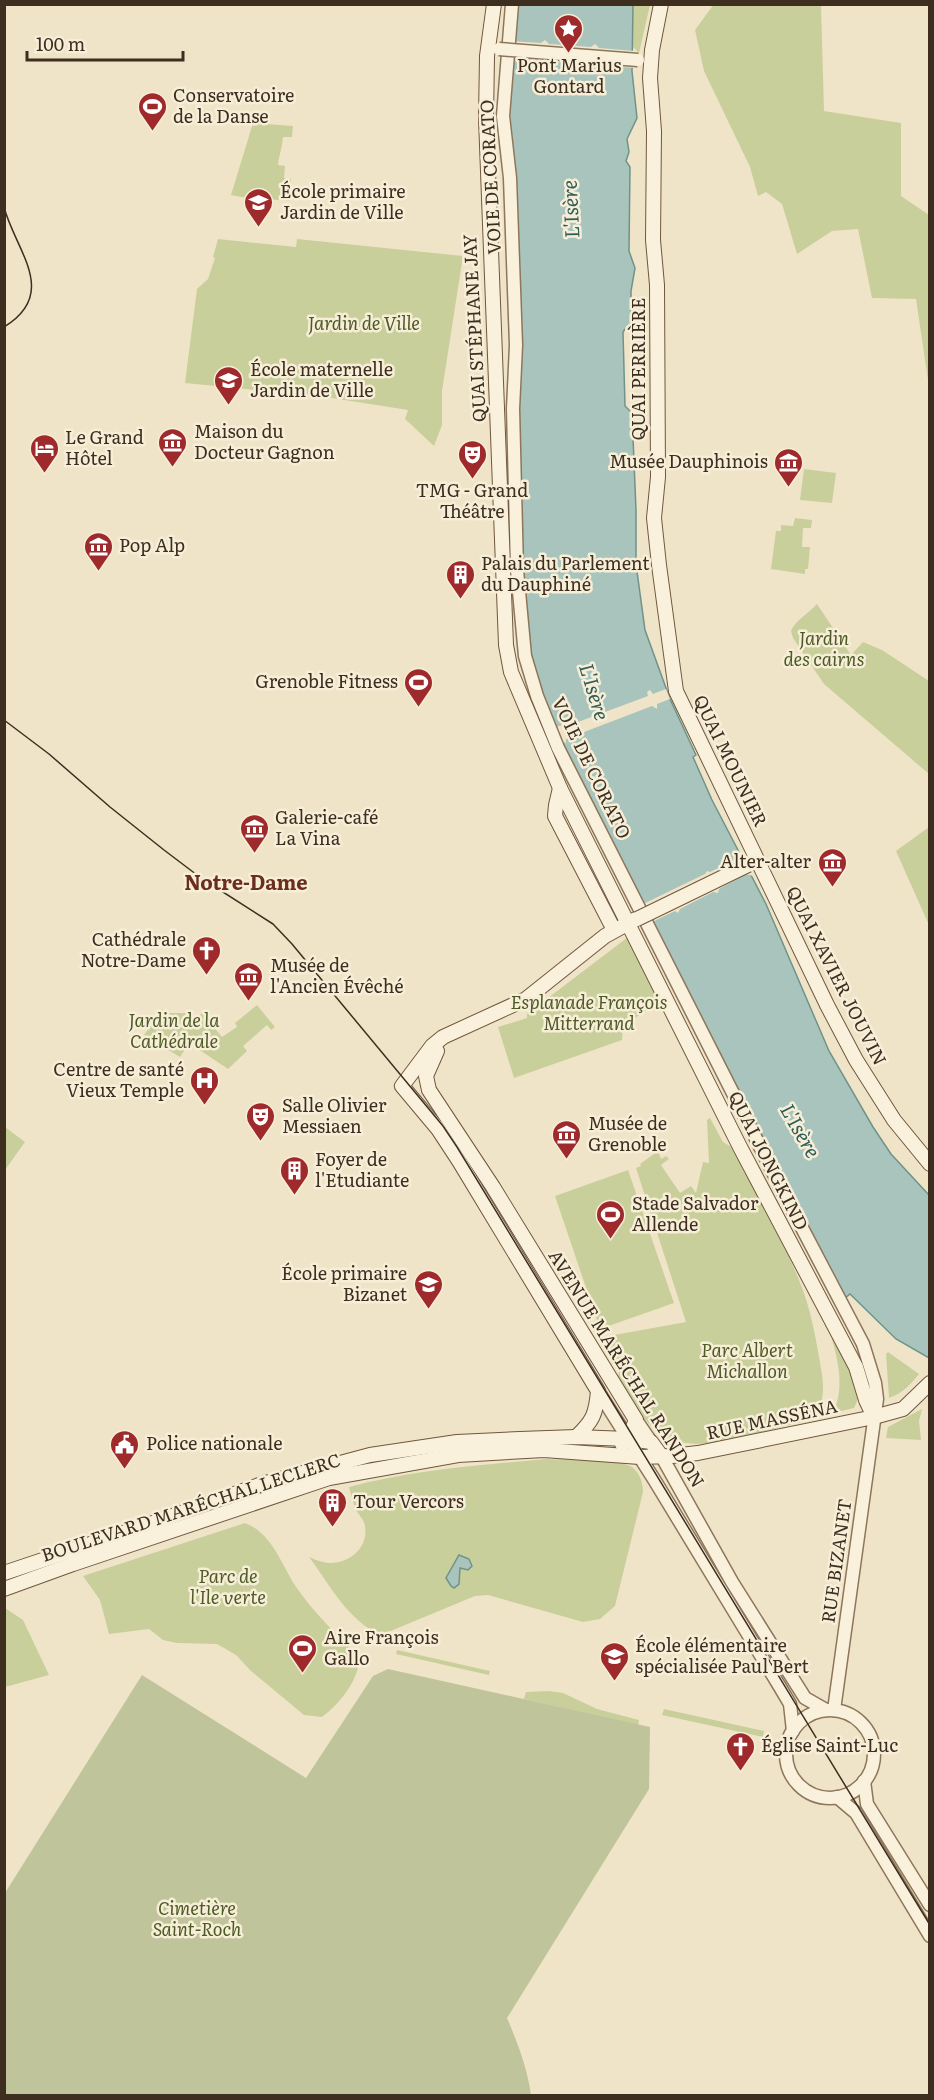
<svg xmlns="http://www.w3.org/2000/svg" width="934" height="2100" viewBox="0 0 934 2100" font-family="Literata,serif">
<rect width="100%" height="100%" fill="#f0e4c8"/>
<!-- green -->
<g fill="#c9cf9b">
<polygon points="714,4 821,5 824,111 901,123 901,196 929,215 929,387 916,299 872,298 858,229 832,231 797,254 782,204 766,192 758,196 750,167 704,71 695,30"/>
<polygon points="633,5 650,5 639,53 632,46"/>
<path d="M253 123 293 126 292 137H283C282 149 279 155 278 165L285 166 284 178 291 179 290 201 241 197 231 195Z"/>
<polygon points="218,239 296,247 297,239 463,256 442,391 442,425 434,446 405,419 408,410 319,396 185,383 197,289 208,279 215,258 213,257"/>
<polygon points="804,469 836,473 832,503 800,500"/>
<polygon points="795,518 812,520 811,528 803,528 802,547 810,547 808,569 805,569 805,574 771,569 776,531 781,531 781,525 793,526"/>
<path d="M817 604 851 655 863 642 882 650 929 681V774L824 684 793 638 791 631C794 622 810 612 817 604Z"/>
<polygon points="929,827 929,925 896,851"/>
<polygon points="628,937 661,1001 623,1026 622,1040 514,1078 498,1027 527,1018 527,1014"/>
<polygon points="257,1005 275,1027 271,1030 267,1025 243,1046 247,1051 228,1069 189,1043 180,1057 144,1035 162,1009 168,1013 189,1013 196,1019 202,1013 222,1037 237,1027 235,1023"/>
<path d="M710 1118 723 1142 735 1149C757 1194 783 1238 801 1285 810 1308 815 1333 819 1357 823 1379 829 1405 809 1420L722 1442 697 1444 667 1441 654 1424 651 1426 637 1410 617 1376 619 1373 616 1364H612L603 1337 686 1322 636 1168 641 1166 640 1164 658 1151 661 1159 666 1156 669 1159 661 1165 680 1193 691 1186 696 1193 703 1162 709 1163 707 1120Z"/>
<polygon points="5,1127 25,1142 5,1170"/>
<polygon points="628,1170 674,1303 600,1329 555,1196"/>
<path d="M829 1329 854 1374 861 1398 858 1399 854 1408 833 1413C846 1386 837 1356 829 1329Z"/>
<path d="M888 1352 919 1374C910 1385 903 1393 889 1398L886 1354Z"/>
<polygon points="922,1409 919,1421 921,1440 886,1438 888,1427"/>
<path d="M547 1459C567 1460 616 1458 632 1467 640 1473 643 1483 643 1492L615 1606 600 1619 583 1622 488 1595 475 1596 381 1635C348 1621 330 1585 309 1557 314 1559 318 1561 323 1562 345 1567 369 1550 365 1526 364 1520 359 1515 356 1510 353 1502 351 1495 349 1487 413 1470 480 1465 547 1459Z"/>
<path d="M245 1523C274 1534 282 1568 299 1591 316 1615 338 1636 359 1656 361 1678 339 1705 322 1717L304 1715 251 1671 236 1655 217 1644 177 1643 163 1640 149 1629 109 1634 100 1600 83 1576Z"/>
<polygon points="5,1608 23,1620 49,1675 5,1687"/>
<polygon points="397,1650 490,1671 489,1675 396,1654"/>
<polygon points="549,1691 563,1693 597,1709 639,1720 638,1725 524,1699 526,1692"/>
<polygon points="664,1709 764,1731 763,1737 662,1715"/>
</g>
<!-- cemetery -->
<path fill="#bfc49a" d="M388 1669 650 1727 649 1789 507 2018C518 2044 527 2067 531 2095H5V1893L142 1675 306 1778 373 1676Z"/>
<!-- water -->
<g fill="#a9c4bc" stroke="#6f938a" stroke-width="1.5">
<polygon points="516,5 633,5 632,71 637,118 627,139 629,152 626,161 630,167 629,251 635,268 631,291 631,325 625,329 623,332 625,406 632,413 636,510 636,564 645,630 670,699 696,755 693,757 712,800 766,904 829,1051 873,1127 891,1154 929,1195 929,1358 896,1339 850,1294 845,1298 561,747 529,662 522,605 505,117"/>
<polygon points="459,1555 469,1559 472,1566 468,1570 460,1568 459,1584 454,1588 451,1586 446,1578"/>
</g>
<!-- pier -->
<g fill="#f0e4c8">
<polygon points="545,40 549,44 591,47 595,44 599,48 635,51 635,68 598,65 593,68 589,64 548,61 543,64 539,60 508,58 510,41 541,43"/>
<polygon points="666,689 670,699 657,704 657,709 652,706 566,739 566,743 562,741 556,743 551,732 558,730 558,726 561,726 562,728 648,696 647,692 650,690 653,694"/>
<polygon points="741,850 753,876 746,874 719,889 718,893 713,892 680,909 678,913 675,911 648,924 639,906 705,874 707,871 710,872 739,858 742,854"/>
</g>
<g fill="none" stroke-linecap="round" stroke-linejoin="round">
<defs>
<g id="tertiary">
<polyline points="512,4 503,116 510,178 516,345 513,409 517,570 525,656 537,696 558,748 780,1186 863,1344 875,1383 877,1399 834,1710"/>
<polyline points="598,1391 655,1481 780,1687 790,1704 793,1731"/>
<polyline points="636,1420 651,1442"/>
<polyline points="662,1457 732,1582 805,1698 826,1710"/>
<circle cx="830" cy="1754" r="44"/>
<polyline points="864,1781 867,1804 930,1905"/>
<polyline points="837,1797 856,1813 930,1936"/>
</g>
<g id="secondary">
<polyline points="494,4 487,56 486,119 506,645 511,672 560,788 740,1147 856,1367 866,1400 874,1417"/>
<polyline points="661,4 652,50 650,78 654,131 653,240 657,285 658,477 654,518 659,565 676,691 827,1005 856,1060 894,1120 930,1164"/>
<polyline points="560,788 556,805 555,816 614,930"/>
<polyline points="437,1051 426,1076 429,1090 493,1187 636,1420 628,1439 622,1444"/>
<path d="M576 1437C593 1421 596 1414 598 1391L459 1161 438 1129 402 1086 432 1046 443 1037 526 999 605 936 636 919"/>
<polyline points="4,1573 159,1521 262,1484 370,1455 457,1442 520,1439 576,1437 628,1439 651,1442 662,1457"/>
<polyline points="4,1589 73,1564 329,1478 458,1455 544,1450 640,1457 672,1456 698,1453 874,1417 903,1409 930,1383"/>
</g>
</defs>
<!-- tertiary casing -->
<use href="#tertiary" stroke="#8d765c" stroke-width="15"/>
<!-- secondary casing -->
<use href="#secondary" stroke="#6f573f" stroke-width="16"/>
<!-- tertiary -->
<use href="#tertiary" stroke="#faf1dc" stroke-width="12"/>
<!-- secondary -->
<use href="#secondary" stroke="#faf1dc" stroke-width="14"/>
<!-- tram -->
<g stroke="#3d2e20" stroke-width="1.5">
<path d="M4 207C15 250 60 293 4 327"/>
<polyline points="4,720 49,754 110,807 164,850 201,878 273,924 292,944 443,1126 457,1147 930,1925"/>
</g>
<defs>
<polyline id="tertiary-bridge" points="499,49 638,60"/>
<polyline id="secondary-bridge" points="637,919 748,865"/>
</defs>
<!-- tertiary-bridge casing -->
<use href="#tertiary-bridge" stroke="#8d765c" stroke-width="15" stroke-linecap="butt"/>
<!-- secondary-bridge casing -->
<use href="#secondary-bridge" stroke="#6f573f" stroke-width="16" stroke-linecap="butt"/>
<!-- tertiary-bridge -->
<use href="#tertiary-bridge" stroke="#faf1dc" stroke-width="12"/>
<!-- secondary-bridge -->
<use href="#secondary-bridge" stroke="#faf1dc" stroke-width="14"/>
</g>
<!-- icons -->
<defs>
<symbol id="sight-pin" viewBox="-11 -11 22 30"><path d="M0 17L-7.5 6A9.5 9.5 0 1 1 7.5 6Z" fill="#9e2a2b" stroke="#f7eed8"/><path d="M0-6L1.8-2.2L6-1.7L2.9 1.2L3.7 5.4L0 3.3L-3.7 5.4L-2.9 1.2L-6-1.7L-1.8-2.2Z" fill="#fff"/></symbol>
<symbol id="stadium-pin" viewBox="-11 -11 22 30"><path d="M0 17L-7.5 6A9.5 9.5 0 1 1 7.5 6Z" fill="#9e2a2b" stroke="#f7eed8"/><path d="M0-5a6.5 5 0 1 0 0 10a6.5 5 0 1 0 0-10ZM-3.5-1.8h7v3.6h-7Z" fill="#fff"/></symbol>
<symbol id="school-pin" viewBox="-11 -11 22 30"><path d="M0 17L-7.5 6A9.5 9.5 0 1 1 7.5 6Z" fill="#9e2a2b" stroke="#f7eed8"/><path d="M0-5L7-2L0 1L-7-2ZM-4 1L0 2.5L4 1V4Q0 6-4 4Z" fill="#fff"/></symbol>
<symbol id="museum-pin" viewBox="-11 -11 22 30"><path d="M0 17L-7.5 6A9.5 9.5 0 1 1 7.5 6Z" fill="#9e2a2b" stroke="#f7eed8"/><path d="M0-6L6-3V-2H-6V-3ZM-5-1h2V3h-2ZM-1-1h2V3h-2ZM3-1h2V3H3ZM-6 4H6V6H-6Z" fill="#fff"/></symbol>
<symbol id="hotel-pin" viewBox="-11 -11 22 30"><path d="M0 17L-7.5 6A9.5 9.5 0 1 1 7.5 6Z" fill="#9e2a2b" stroke="#f7eed8"/><path d="M-6-4.5h1.5V1H6V5H4.5V3h-9V5H-6ZM-4 0a1.8 1.8 0 1 1 3.6 0ZM.5 0V-2.5h3Q6-2.5 6 0Z" fill="#fff"/></symbol>
<symbol id="theatre-pin" viewBox="-11 -11 22 30"><path d="M0 17L-7.5 6A9.5 9.5 0 1 1 7.5 6Z" fill="#9e2a2b" stroke="#f7eed8"/><path d="M-5-5.5Q0-4 5-5.5V0Q5 5 0 6Q-5 5-5 0ZM-3.3-2.5H-1v1.5H-3.3ZM1-2.5H3.3v1.5H1ZM-2.8 1Q0 5.5 2.8 1Z" fill="#fff"/></symbol>
<symbol id="building-pin" viewBox="-11 -11 22 30"><path d="M0 17L-7.5 6A9.5 9.5 0 1 1 7.5 6Z" fill="#9e2a2b" stroke="#f7eed8"/><path d="M-4-6H4V6H1V3H-1V6H-4ZM-2.5-4.3h1.7v1.8h-1.7ZM.8-4.3h1.7v1.8H.8ZM-2.5-1h1.7V.8h-1.7ZM.8-1h1.7V.8H.8Z" fill="#fff"/></symbol>
<symbol id="church-pin" viewBox="-11 -11 22 30"><path d="M0 17L-7.5 6A9.5 9.5 0 1 1 7.5 6Z" fill="#9e2a2b" stroke="#f7eed8"/><path d="M-1.2-6h2.4v3.5h3.3v2.4h-3.3V6h-2.4V-.1h-3.3v-2.4h3.3Z" fill="#fff"/></symbol>
<symbol id="hospital-pin" viewBox="-11 -11 22 30"><path d="M0 17L-7.5 6A9.5 9.5 0 1 1 7.5 6Z" fill="#9e2a2b" stroke="#f7eed8"/><path d="M-5-5h3v3.5h4V-5h3V5h-3V1.5h-4V5h-3Z" fill="#fff"/></symbol>
<symbol id="civic-pin" viewBox="-11 -11 22 30"><path d="M0 17L-7.5 6A9.5 9.5 0 1 1 7.5 6Z" fill="#9e2a2b" stroke="#f7eed8"/><path d="M-.6-6.5H3V-4.5H.6V-3L4-1V1h2V6H-6V1h2V-1L-.6-3ZM-1.2 2.5V6h2.4V2.5Z" fill="#fff"/></symbol>
</defs>
<g fill-rule="evenodd">
<use href="#sight-pin" x="552" y="12" width="33" height="45"/>
<use href="#stadium-pin" x="136" y="90" width="33" height="45"/>
<use href="#school-pin" x="242" y="186" width="33" height="45"/>
<use href="#school-pin" x="212" y="364" width="33" height="45"/>
<use href="#museum-pin" x="156" y="426" width="33" height="45"/>
<use href="#hotel-pin" x="28" y="432" width="33" height="45"/>
<use href="#theatre-pin" x="456" y="438" width="33" height="45"/>
<use href="#museum-pin" x="772" y="446" width="33" height="45"/>
<use href="#museum-pin" x="82" y="530" width="33" height="45"/>
<use href="#building-pin" x="444" y="558" width="33" height="45"/>
<use href="#stadium-pin" x="402" y="666" width="33" height="45"/>
<use href="#museum-pin" x="238" y="812" width="33" height="45"/>
<use href="#museum-pin" x="816" y="846" width="33" height="45"/>
<use href="#church-pin" x="190" y="934" width="33" height="45"/>
<use href="#museum-pin" x="232" y="960" width="33" height="45"/>
<use href="#hospital-pin" x="188" y="1064" width="33" height="45"/>
<use href="#theatre-pin" x="244" y="1100" width="33" height="45"/>
<use href="#museum-pin" x="550" y="1118" width="33" height="45"/>
<use href="#building-pin" x="278" y="1154" width="33" height="45"/>
<use href="#stadium-pin" x="594" y="1198" width="33" height="45"/>
<use href="#school-pin" x="412" y="1268" width="33" height="45"/>
<use href="#civic-pin" x="108" y="1428" width="33" height="45"/>
<use href="#building-pin" x="316" y="1486" width="33" height="45"/>
<use href="#stadium-pin" x="286" y="1632" width="33" height="45"/>
<use href="#school-pin" x="598" y="1640" width="33" height="45"/>
<use href="#church-pin" x="724" y="1730" width="33" height="45"/>
</g>
<g text-anchor="middle" stroke-width="5" stroke-linejoin="round" paint-order="stroke">
<!-- poi labels -->
<g font-size="18" fill="#3d2e20" stroke="#f7eed8" text-anchor="start">
<text x="569" y="72" text-anchor="middle">Pont Marius<tspan x="569" dy="21">Gontard</tspan></text>
<text x="173" y="102">Conservatoire<tspan x="173" dy="21">de la Danse</tspan></text>
<text x="280" y="198">École primaire<tspan x="280" dy="21">Jardin de Ville</tspan></text>
<text x="250" y="376">École maternelle<tspan x="250" dy="21">Jardin de Ville</tspan></text>
<text x="194" y="438">Maison du<tspan x="194" dy="21">Docteur Gagnon</tspan></text>
<text x="65" y="444">Le Grand<tspan x="65" dy="21">Hôtel</tspan></text>
<text x="768" y="468" text-anchor="end">Musée Dauphinois</text>
<text x="472" y="497" text-anchor="middle">TMG - Grand<tspan x="472" dy="21">Théâtre</tspan></text>
<text x="119" y="552">Pop Alp</text>
<text x="481" y="570">Palais du Parlement<tspan x="481" dy="21">du Dauphiné</tspan></text>
<text x="398" y="688" text-anchor="end">Grenoble Fitness</text>
<text x="275" y="824">Galerie-café<tspan x="275" dy="21">La Vina</tspan></text>
<text x="811" y="868" text-anchor="end">Alter-alter</text>
<text x="186" y="946" text-anchor="end">Cathédrale<tspan x="186" dy="21">Notre-Dame</tspan></text>
<text x="270" y="972">Musée de<tspan x="270" dy="21">l'Ancien Évêché</tspan></text>
<text x="184" y="1076" text-anchor="end">Centre de santé<tspan x="184" dy="21">Vieux Temple</tspan></text>
<text x="282" y="1112">Salle Olivier<tspan x="282" dy="21">Messiaen</tspan></text>
<text x="588" y="1130">Musée de<tspan x="588" dy="21">Grenoble</tspan></text>
<text x="315" y="1166">Foyer de<tspan x="315" dy="21">l'Etudiante</tspan></text>
<text x="632" y="1210">Stade Salvador<tspan x="632" dy="21">Allende</tspan></text>
<text x="407" y="1280" text-anchor="end">École primaire<tspan x="407" dy="21">Bizanet</tspan></text>
<text x="146" y="1450">Police nationale</text>
<text x="353" y="1508">Tour Vercors</text>
<text x="324" y="1644">Aire François<tspan x="324" dy="21">Gallo</tspan></text>
<text x="635" y="1652">École élémentaire<tspan x="635" dy="21">spécialisée Paul Bert</tspan></text>
<text x="761" y="1752">Église Saint-Luc</text>
</g>
<!-- street labels -->
<g font-size="18" fill="#3d2e20" stroke="#f7eed8">
<text transform="translate(491 177) rotate(-93)" y="6">VOIE DE CORATO</text>
<text transform="translate(475 328) rotate(-93)" y="6">QUAI STÉPHANE JAY</text>
<text transform="translate(639 369) rotate(-90)" y="6">QUAI PERRIÈRE</text>
<text transform="translate(730 761) rotate(64)" y="6">QUAI MOUNIER</text>
<text transform="translate(591 768) rotate(64)" y="6">VOIE DE CORATO</text>
<text transform="translate(836 976) rotate(63)" y="6">QUAI XAVIER JOUVIN</text>
<text transform="translate(768 1161) rotate(63)" y="6">QUAI JONGKIND</text>
<text transform="translate(626 1369) rotate(58)" y="6">AVENUE MARÉCHAL RANDON</text>
<text transform="translate(772 1420) rotate(-12)" y="6">RUE MASSÉNA</text>
<text transform="translate(191 1508) rotate(-18)" y="6">BOULEVARD MARÉCHAL LECLERC</text>
<text transform="translate(837 1561) rotate(-82)" y="6">RUE BIZANET</text>
</g>
<!-- park labels -->
<g font-size="18" font-style="italic" fill="#4d5a26" stroke="#f7eed8">
<text x="364" y="330">Jardin de Ville</text>
<text x="824" y="645">Jardin<tspan x="824" dy="21">des cairns</tspan></text>
<text x="589" y="1009">Esplanade François<tspan x="589" dy="21">Mitterrand</tspan></text>
<text x="174" y="1027">Jardin de la<tspan x="174" dy="21">Cathédrale</tspan></text>
<text x="747" y="1357">Parc Albert<tspan x="747" dy="21">Michallon</tspan></text>
<text x="228" y="1583">Parc de<tspan x="228" dy="21">l'Ile verte</tspan></text>
<text x="197" y="1915">Cimetière<tspan x="197" dy="21">Saint-Roch</tspan></text>
</g>
<!-- water labels -->
<g font-size="20" font-style="italic" fill="#2f5d5a" stroke="#f7eed8">
<text transform="translate(571 209) rotate(-93)" y="7">L'Isère</text>
<text transform="translate(594 692) rotate(73)" y="7">L'Isère</text>
<text transform="translate(800 1131) rotate(60)" y="7">L'Isère</text>
</g>
<!-- neighbourhood labels -->
<g font-size="20" font-weight="bold" fill="#6b2e1e" stroke="#f7eed8">
<text x="246" y="890">Notre-Dame</text>
</g>
</g>
<!-- border -->
<rect width="934" height="2100" fill="none" stroke="#3d2e20" stroke-width="12"/>
<!-- scale -->
<path d="M27 51v9h156v-9" fill="none" stroke="#3d2e20" stroke-width="3"/>
<text x="36" y="51" font-size="18" fill="#3d2e20" stroke="#f7eed8" stroke-width="4.5" paint-order="stroke">100 m</text>
</svg>
